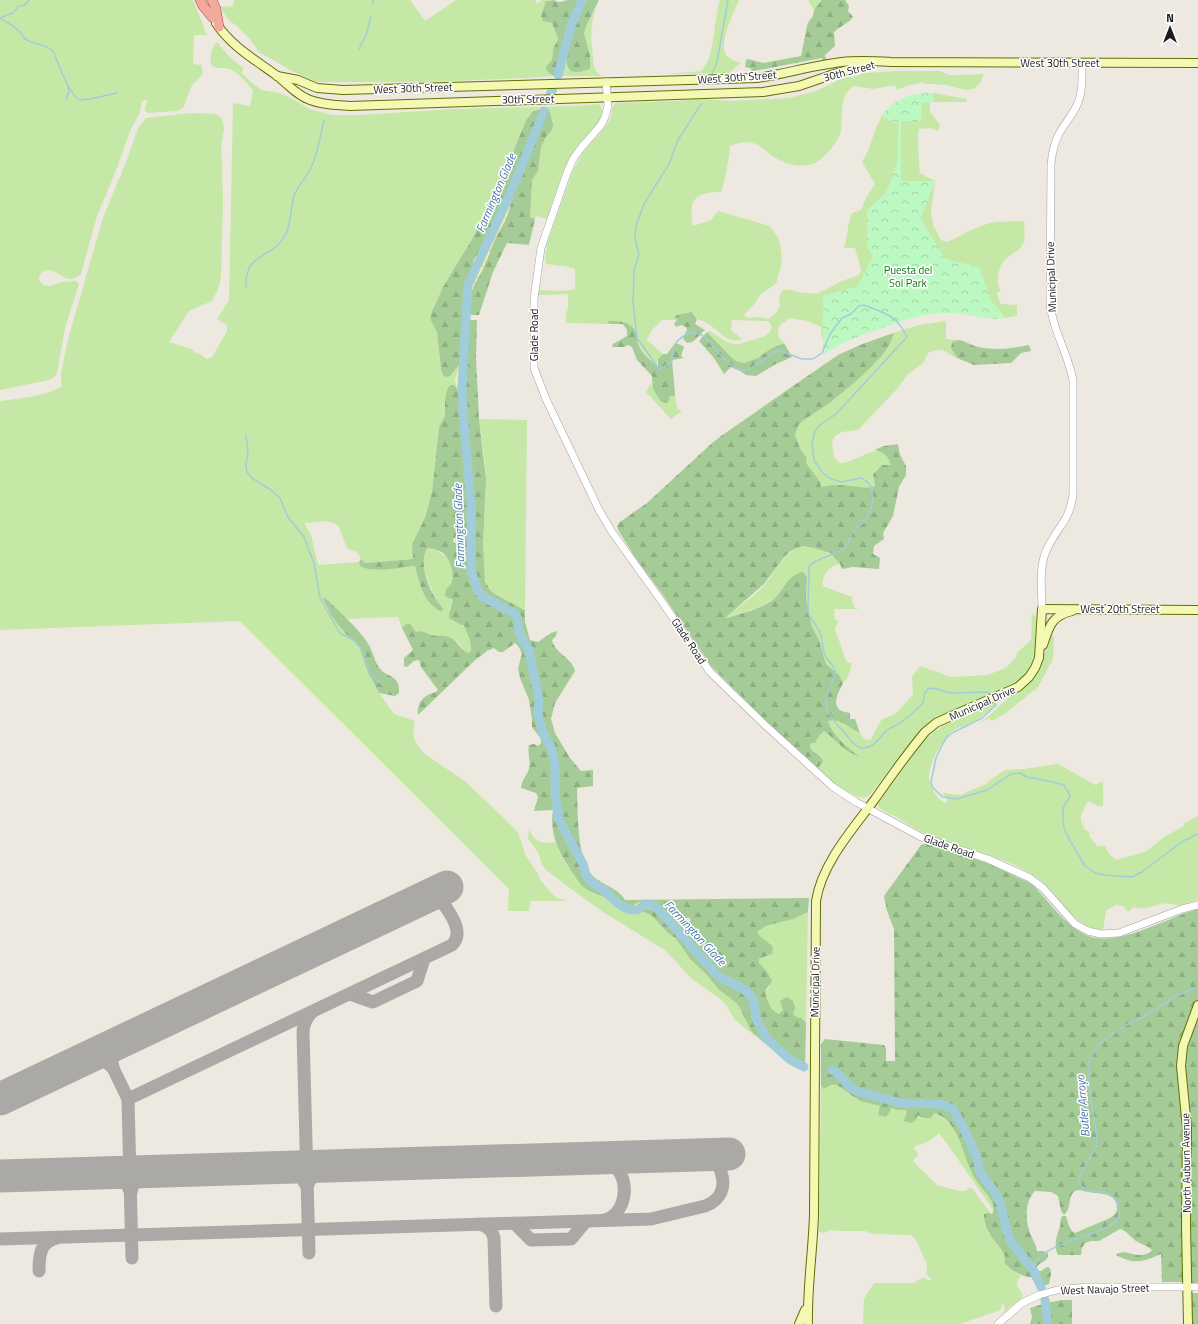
<svg xmlns="http://www.w3.org/2000/svg" width="1198" height="1324" viewBox="0 0 1198 1324" font-family="'Titillium Web',sans-serif">
<defs>
<pattern id="forest-firs" width="22" height="20" patternUnits="userSpaceOnUse"><rect width="22" height="20" fill="#a5cc96"/><path d="M5 1l3.5 6h-7zM16 11l3.5 6h-7z" fill="#8daf81"/></pattern>
<pattern id="sand-dots" width="8" height="8" patternUnits="userSpaceOnUse"><rect width="8" height="8" fill="#feeead"/><path d="M2 2h.1M6 6h.1" fill="none" stroke="#d9cc94" stroke-width="1.8" stroke-linecap="round"/></pattern>
<pattern id="park-crowns" width="20" height="18" patternUnits="userSpaceOnUse"><rect width="20" height="18" fill="#bcf8c1"/><path d="M2 6a3 3 0 1 1 6 0M12 15a3 3 0 1 1 6 0" fill="none" stroke="#a1d4a5"/></pattern>
</defs>
<rect width="100%" height="100%" fill="#ede9e1"/>
<!-- grass -->
<g fill="#c6e8a6">
<path d="M0 0H193L207 35H194L193 64 201 65 203 71 202 75 192 85 183 108 176 111 148 113 145 111C144 107 148 103 147 100L142 101 140 112 130 131 117 168 97 216 81 274C67 286 62 273 50 270L43 271 40 274 39 280C46 291 53 284 63 282 67 282 72 281 76 281L79 284 65 328 57 373 53 378 49 380 0 390Z"/>
<polygon points="234,0 410,0 425,21 456,0 536,0 536,4 542,0 551,0 546,1 541,16 552,23 558,39 553,49 552,60 547,71 553,76 528,78 427,82 316,82 292,71 259,52 250,39 236,25 229,21 220,7 233,6"/>
<path d="M720 0H739C734 12 717 45 727 56 730 60 736 61 741 63L729 73 666 74 701 71C716 56 713 21 720 0Z"/>
<polygon points="808,0 822,0 814,10"/>
<path d="M597 6C588 29 592 43 594 67L596 71 601 76H560L567 54V66L574 72 590 69V56L584 33 586 24Z"/>
<path d="M217 42 228 55 243 68 242 73 252 83 262 90 279 93 291 98 310 109 332 115H360L454 109 576 106 599 104C604 109 602 115 599 121 593 132 580 141 573 152 561 172 555 197 547 219L536 216 535 219 530 217 532 180 538 171 541 147 546 137 552 130 553 124 549 109C544 107 536 108 532 112 523 120 521 137 516 148 512 158 508 168 503 179 491 207 474 235 459 262 448 280 435 298 430 319L437 332 441 369 450 376 460 364 455 380 457 388 454 385 445 401V416L439 427 438 436 432 492 425 518 412 544 413 559 365 563 361 559 358 553 347 548 338 525 327 521 304 523 311 535 318 565 359 562 360 566 374 570 415 566C420 585 423 603 442 612 436 595 415 564 428 548 443 552 453 559 453 576 453 583 450 591 450 599L453 600 449 611 452 621C468 625 470 635 471 650L469 653C462 652 462 646 458 642 449 634 440 637 431 635 426 633 422 630 416 632L404 625 402 628 398 617 345 619 329 601 323 599 331 615 340 627 347 635 358 643 367 670 377 690 394 714 415 721C411 737 414 742 425 754L466 782 512 826 518 832 526 856 538 874 540 880 555 897 567 901H530L529 911H508L509 889 240 621 0 630V401C21 398 44 397 62 386L61 380V373L68 339 103 218 126 162 138 128 146 118 192 113 216 114 222 119 224 129 221 148 222 161 223 203 221 278 218 289 212 301 189 311 169 342 192 349 195 353 200 354 207 359 212 357 227 331V325L217 319 229 300 233 103 250 106 253 90C246 83 238 71 229 69 223 67 218 69 213 67 208 59 211 48 217 42Z"/>
<path d="M897 71H940L949 75H961L984 74C977 98 961 88 945 85 938 84 931 84 923 84L924 82 906 86 897 90 895 85 873 89 854 86C838 96 843 116 841 131 839 141 824 159 815 163 802 169 784 164 774 157 766 152 762 146 753 143 745 141 737 143 730 146 730 154 724 185 721 192 716 192 712 192 708 193 688 196 691 211 693 226L711 220 718 211 770 226 779 239 782 257 781 266 777 280 778 282 760 295 756 302 744 315C749 320 751 317 757 317 761 317 765 318 768 319L776 313 780 306 779 298 782 290H792L797 292 817 294 842 281 859 275 861 270 855 248H844C848 236 847 224 852 213L861 210 867 196 875 184 862 162C871 148 873 131 882 116L899 125 898 163 886 193 867 211 873 256 858 287 823 296V339L822 338 821 327 808 321 788 318 787 321 781 324 778 330V336L784 343 770 349 758 358 744 363 738 362 732 358 707 332 710 331 727 342 733 344H739L763 337 770 332 772 327 769 322 766 321 732 320 731 330 742 339C728 345 719 331 709 324 701 319 698 322 694 313L684 314 674 320H662L652 330 647 340 663 354 657 361 658 369 646 355 638 344 637 334 630 324 608 323 609 324 566 323V313L568 309V294L537 295 538 290 563 291 575 289V269L569 267 546 264 545 257 547 244 573 170 584 151 606 126 610 120 613 106 616 103 677 101 699 99 729 101 789 98 816 91 845 77H853L865 73Z"/>
<polygon points="933,93 967,99 967,102 933,102"/>
<path d="M922 102H930V112L940 125 938 131 931 128 919 129C917 133 919 166 920 173L935 181 931 212 933 225 941 240 947 242C961 236 973 228 987 224 997 221 1013 222 1024 221 1024 228 1026 237 1023 244 1019 252 1009 254 1004 261 998 269 995 282 1001 291L997 293V296L1001 304 1017 305V316L1005 318 990 299 979 267H977L945 259 920 219 935 181H901V121Z"/>
<path d="M946 321V339L958 340 952 342 951 348 957 358C942 352 945 346 928 353L923 363 908 374 896 390 858 430 842 432 835 436 832 441 834 457 840 463C859 463 882 435 891 465 881 465 880 466 873 474L875 486C867 489 861 487 853 486 842 485 831 484 820 487 811 470 802 453 795 435 796 432 797 429 798 426 802 420 823 408 831 402 846 390 894 353 893 333L919 325Z"/>
<polygon points="652,382 653,389 661,402 675,394 677,408 682,411 671,419 646,392"/>
<path d="M479 419 527 420 525 609C513 604 496 599 489 588 477 568 487 505 486 479 485 459 482 439 479 419Z"/>
<path d="M803 546C822 549 827 550 840 564 828 566 822 575 823 586L852 597 853 605 855 608 860 609H836L834 610 835 619 838 621 835 629 846 660 847 662 851 663C852 669 848 678 843 683L839 675 826 664 819 640 812 627 806 597 807 578 791 577 775 598 758 608 736 614 730 618H724C736 609 755 596 765 584 780 566 778 557 803 546Z"/>
<path d="M1032 614 1035 616 1036 618 1035 655 1030 669 1024 677 1015 684 952 711 932 722 917 737 892 766 870 795 863 798 858 797 837 786 818 768 823 762 821 756 811 749 810 745 817 740 819 736 824 731 830 734 839 744 858 756C847 745 834 736 828 721L834 719 840 721 860 733 864 739 870 740 882 719 894 715 913 695 912 677 920 666 951 677 987 675 1006 668 1017 656 1016 654 1031 640Z"/>
<polygon points="1050,636 1054,636 1053,659 1037,689 1033,691 1006,713 992,721 989,718 977,725 990,715 1009,697 1020,691 1033,678 1041,665"/>
<path d="M999 701C994 707 979 719 972 722 966 726 959 726 953 731 942 739 929 764 929 776 929 783 933 791 937 796 940 800 942 802 947 803V798L942 793 960 795 986 784 990 780 1005 770 1024 769 1058 764 1095 785 1103 781V806H1098L1088 801C1081 815 1077 817 1086 831H1089L1090 838 1092 839 1097 846H1105L1110 855 1116 860 1147 851 1164 837 1184 826 1183 824 1198 816V900L1178 906C1161 897 1149 913 1134 907L1128 912 1123 906 1116 905 1106 911 1103 930C1069 927 1059 890 1033 875 1001 855 965 849 930 836 919 831 909 825 898 818 892 815 885 812 879 808L878 804 879 802 922 743C945 720 970 713 999 701Z"/>
<path d="M529 829C534 842 542 844 555 842L563 859 581 885 592 893 612 900 614 903 627 911 630 913 642 911 652 916 668 933 676 939 691 960 707 975 718 989 734 1001 739 1006 751 1031 756 1035 755 1036 735 1020 726 1005 719 998 692 979 666 951 600 910 547 871 542 864 538 852 528 839Z"/>
<path d="M808 912 806 1023 803 1018H798L781 1004 783 1010 779 1014C770 1010 767 1001 765 991L769 988 766 970 759 963V959L772 954 770 943 760 938 756 932 766 926 793 919Z"/>
<path d="M821 1085 822 1088 837 1085 860 1101 881 1106 879 1109H902L918 1114 934 1112 945 1120 953 1127 977 1182 992 1201 994 1211C975 1185 958 1158 939 1133 932 1139 926 1145 916 1145L913 1149 917 1151 918 1155 913 1161 937 1185 959 1191H965L971 1187 992 1215 984 1223 987 1231 1004 1254 1005 1258 1004 1262 1007 1266 1021 1276C1013 1284 1018 1286 1023 1295L1022 1298 1010 1307 1003 1315 1005 1309 1003 1302 1000 1310 995 1312 960 1324H863L864 1299 874 1283H913L924 1277 930 1281 932 1279 926 1274 927 1265 917 1242 914 1237 910 1235 874 1234 865 1231H842L830 1230 824 1233 819 1232Z"/>
</g>
<!-- forest -->
<g fill="url(#forest-firs)">
<path d="M554 0C560 4 562 1 568 0 571 0 576 0 579 0L568 31 557 70V75L553 76 547 71 546 67 552 60 553 49 558 39 552 23 543 21 541 16 546 1Z"/>
<path d="M585 0H599L587 24 584 33 590 56V69C585 70 577 74 572 71 556 63 580 12 585 0Z"/>
<path d="M822 0H845L849 6 848 11 853 17C849 23 840 26 834 32L835 46 825 55 826 60H823L822 58 749 72 752 69 745 67 746 60 748 59 763 63 801 56 807 26 809 21 813 16 814 10Z"/>
<polygon points="543,108 549,109 553,124 552,130 546,137 541,147 538,171 532,180 530,217 535,219 529,245 507,243 493,272 479,315 468,315 470,296 474,285 482,271 494,241 512,199 516,184 531,145 542,112 524,151 501,211 486,242 474,259 473,269 466,287 463,342 460,364 450,376 447,377 443,375 441,369 437,332 430,319 432,311 443,287 471,241 499,188 526,120 533,111"/>
<path d="M692 312 697 319 695 324 705 330C699 334 690 351 683 338L687 330 686 327 681 325 676 327 674 324 677 320 674 318 677 315Z"/>
<path d="M468 320H477L476 358 479 419 486 479 483 546 485 581 490 590 496 595 525 610V622L530 640 538 642 551 633 557 631 556 636 552 640C555 654 572 657 575 671L555 703 551 719 555 733 570 758 581 771 593 770V786L577 788C578 812 576 858 593 876 601 884 621 890 625 900L809 898 808 912 793 919 766 926 757 932C762 941 768 939 773 948L772 954 759 959V963L766 970 772 981 765 991C767 1001 770 1010 779 1014L783 1010 780 1001 787 997 793 1001 795 1008 793 1014 798 1018H802L806 1023 805 1069H800L763 1042 751 1031 739 1006 734 1001 718 989 707 975 691 960 676 939 668 933 652 916 642 911 648 908 656 912 682 936 715 976 745 992 750 997 752 1000 755 1020 770 1045 801 1068 800 1064 784 1053 770 1041 758 1021 755 998 744 987 719 975 660 908 639 902 632 907C626 907 621 905 618 900L593 881 587 875 583 863 560 819 556 795V763L551 746 546 735 541 719 540 714 542 700 535 675 531 652 520 630 519 617 516 612 486 597 477 586 474 571 472 534 473 507 468 442 464 414Z"/>
<path d="M608 321C620 321 633 321 637 335 638 338 637 341 638 344 641 353 652 361 658 368V359L663 354H667L675 343 681 345 684 347 681 356 684 358 672 360 675 394 673 396H670L668 403 661 402 653 389 652 376 637 360 632 347 628 345 624 347H612L613 344 627 336V330L623 324H609Z"/>
<polygon points="707,332 732,358 738,362 744,363 758,358 770,349 784,343 792,357 776,364 756,376 746,375 742,372 731,367 724,374 714,358 699,341"/>
<path d="M893 333C894 353 846 390 831 402 823 408 802 420 798 426 797 429 796 432 795 435L800 448 806 457 807 464 820 482 821 487C831 484 842 485 853 486 861 487 867 489 875 486L873 474 882 465H891C888 456 884 452 874 450L884 446 898 444 900 455 906 466V475L899 487 893 516 883 533 884 539 874 546 873 554 880 558 879 569 853 567 842 569 840 564 830 553 814 548 803 546 791 551 784 557 764 584 725 618C731 618 734 615 739 614 751 611 767 606 776 597 786 586 787 576 803 572L807 578 806 597 812 627 819 640 826 664 839 675 843 683C840 690 831 704 840 710 843 712 847 712 850 713V719H855L860 733C849 728 840 717 828 721 833 736 848 747 860 757 852 754 845 750 839 744 834 740 830 735 824 731L819 736 815 743H812L810 745 811 749C816 754 822 755 823 762L818 768 765 720 712 667 663 595 637 560 618 530 617 526 620 522 647 503 711 444 721 436 838 355 860 345Z"/>
<path d="M958 340C965 340 971 346 979 347 995 351 1013 348 1029 345L1031 351 1021 353 1011 363 974 365 957 358 951 348 952 342Z"/>
<path d="M450 385H454L457 388 460 397 469 504 468 533 469 558 470 573 475 588 481 597 511 613 516 619 517 630 521 639 528 651 538 698 537 713 543 737 549 747 554 763 555 795 558 821 582 864 585 875 590 883 603 890 612 900C602 896 589 893 581 885 578 881 575 876 572 872 559 853 549 834 553 810L534 811 538 797 536 793 521 788C522 778 528 775 529 768 531 760 527 753 529 745L534 744 538 746 541 743V739L532 727V719L529 700 520 678 518 669 522 653 518 646 515 643 503 652H499L494 648 487 651 474 661 418 715C417 706 420 699 428 695 432 693 435 693 438 690L421 667 419 660 414 661 407 667 404 666V658L413 650 402 628C405 624 406 624 410 624L416 632C422 630 426 633 431 635 439 637 446 634 453 639 459 643 461 651 469 653L471 650 470 640 464 626C444 616 448 620 453 600L445 596 446 589C458 582 452 561 443 553 438 550 433 549 428 548 419 558 426 579 431 590 434 597 439 603 443 609L442 612C423 603 420 585 415 566 400 567 373 574 360 566L359 562 361 559 365 563 413 559 412 544 425 518 432 492 439 427 445 416V401L447 390Z"/>
<path d="M324 598 329 601C341 614 357 627 367 642 373 650 374 662 381 670 389 678 400 675 399 693L395 696 379 693 367 670 358 643 347 635 340 627 331 615 323 599Z"/>
<path d="M926 843 987 863 1028 882 1034 886C1048 901 1064 923 1082 933 1113 952 1166 917 1198 909V1001L1182 1040 1184 1120 1183 1282H1162L1161 1254C1143 1262 1134 1265 1116 1255 1125 1246 1140 1263 1152 1250 1148 1246 1143 1245 1138 1242 1131 1239 1128 1231 1120 1229L1099 1241H1091L1085 1243 1082 1248 1081 1255H1058C1053 1245 1057 1236 1060 1226 1061 1222 1060 1220 1062 1216H1066C1068 1222 1069 1230 1075 1233L1110 1218C1115 1215 1117 1213 1117 1208 1117 1192 1099 1194 1087 1192 1084 1191 1082 1190 1078 1190 1066 1193 1073 1208 1064 1215L1061 1211 1058 1196 1051 1192 1035 1191C1025 1201 1025 1220 1030 1233 1033 1240 1036 1244 1037 1251H1043L1048 1253C1049 1262 1040 1261 1036 1268L1038 1271H1041L1047 1267 1050 1268 1051 1274 1049 1284 1042 1286 1035 1270 1029 1260 1019 1250 1012 1239 1007 1224 999 1192 982 1171 952 1107 922 1101 912 1102 900 1101 856 1090 849 1085 839 1074 832 1071 855 1091 900 1104 915 1105 922 1104 939 1105 951 1111 961 1128 969 1145 981 1177 996 1198 1005 1231 1013 1248 1032 1270 1040 1288 1037 1286 1031 1277C1023 1277 1008 1269 1004 1262L1005 1258 1004 1254C995 1239 984 1233 984 1214L988 1213 992 1214C995 1208 993 1203 989 1197 983 1189 975 1181 971 1171 965 1157 961 1141 953 1128 949 1121 941 1115 934 1113L931 1118H923L918 1115 916 1120 912 1123 904 1121 907 1111C902 1109 897 1111 892 1108L886 1117 878 1115 880 1106 860 1101 837 1085H832L823 1089 821 1085V1044L825 1039 884 1045 886 1048V1061H895L894 929 887 911 884 896 921 845Z"/>
<polygon points="1198,1011 1198,1286 1191,1285 1184,1072 1186,1045"/>
<polygon points="1193,1293 1198,1293 1198,1324 1191,1324 1191,1294"/>
<polygon points="1061,1300 1072,1300 1072,1324 1049,1324 1047,1303"/>
<polygon points="1043,1304 1046,1324 1030,1324 1032,1317 1030,1308"/>
</g>
<!-- sand -->
<g fill="url(#sand-dots)">
<polygon points="579,0 585,0 573,28 560,76 557,75 557,70 568,31"/>
<polygon points="544,111 544,117 522,170 506,219 494,241 487,260 474,285 470,296 468,308 467,370 465,386 464,414 468,442 473,507 472,534 474,571 477,586 486,597 516,612 519,617 520,630 530,648 542,700 540,714 541,719 546,735 551,746 556,763 556,795 560,819 589,878 611,893 620,903 632,907 639,902 648,901 660,908 719,975 744,987 755,998 758,1021 770,1041 784,1053 804,1067 804,1068 797,1066 771,1046 755,1020 752,1000 750,997 745,992 715,976 682,936 656,912 648,908 635,913 627,911 614,903 603,890 590,883 585,875 582,864 558,821 555,795 554,763 549,747 543,737 537,715 538,698 528,651 521,639 514,615 481,597 475,588 470,573 468,533 469,504 466,462 460,397 455,380 460,364 463,342 467,283 473,269 474,259 486,242 494,227 538,118"/>
<polygon points="832,1069 839,1074 849,1085 856,1090 900,1101 912,1102 935,1101 941,1103 955,1109 978,1154 982,1171 999,1192 1007,1224 1012,1239 1019,1250 1029,1260 1035,1270 1042,1286 1040,1288 1032,1270 1013,1248 1005,1231 996,1198 981,1177 969,1145 961,1128 951,1111 939,1105 922,1104 915,1105 902,1104 858,1093 848,1087 842,1079 831,1071"/>
<polygon points="1043,1300 1047,1300 1049,1324 1046,1324"/>
</g>
<!-- park -->
<path fill="url(#park-crowns)" d="M933 93V102L922 103 921 121H901V181H935L920 219 945 259 977 267 979 266 990 299 1005 318C987 321 969 313 950 313 926 312 905 320 882 328 861 335 841 342 823 355V296L859 286 873 256 867 247V211L886 193 897 163 899 125 882 116C894 98 912 93 933 93Z"/>
<g fill="none" stroke-linecap="round" stroke-linejoin="round">
<!-- stream -->
<g stroke="#a1cddb" stroke-width="1.5">
<polyline points="373,4 373,0"/>
<polyline points="0,18 12,13 19,6 25,5 29,0"/>
<path d="M1 19C8 22 13 26 19 31 22 34 23 38 27 40 36 45 46 44 53 51 59 65 67 90 79 100L90 99 117 93"/>
<polyline points="359,49 366,35 371,16"/>
<polyline points="712,74 717,62 728,0"/>
<polyline points="66,99 69,91 68,86"/>
<path d="M701 104 678 140 669 164 644 204 636 226 635 239 639 254 634 270 633 301 637 338 659 369 664 367 672 361C672 345 676 339 691 332 695 333 700 333 703 336 715 345 731 376 750 369L778 350 802 359H813L822 353 830 334 842 318 851 314 859 306 864 305C884 313 897 315 907 337L836 414 820 425 815 431 812 443 814 460 823 473 829 478 841 482 862 478C864 480 868 482 869 484 875 494 873 510 866 519 862 525 854 528 851 535 848 540 850 544 844 548 834 556 819 557 809 566L808 612C810 619 815 623 819 630 824 639 821 650 827 659 830 663 834 665 835 671 836 679 826 691 826 703 827 713 836 724 843 731 848 737 855 748 863 748 874 749 880 736 887 730 891 727 896 726 900 723 908 718 916 710 923 703L924 695 928 689 933 688 950 693 988 692 990 695"/>
<path d="M246 287C245 251 271 260 284 237 292 224 290 210 294 196 297 187 305 179 310 170 318 155 320 137 324 120"/>
<polyline points="246,436 248,451 246,466 247,472 252,478 271,490 280,498 288,517 304,537 314,563 320,598 325,607 340,633 353,640 362,649 370,673 380,683"/>
<polyline points="993,700 996,705 982,718 954,732 947,737 942,745 936,758 931,782 933,788 943,797 957,799 987,790 1011,774 1020,773 1027,777 1053,782 1064,785 1069,793 1070,796 1063,808 1063,816 1064,828 1069,839 1085,866 1095,873 1105,875 1132,877 1142,872 1183,841 1198,834"/>
<path d="M1034 1271C1031 1243 1102 1238 1117 1220 1121 1216 1120 1208 1118 1203 1113 1190 1097 1191 1085 1191L1079 1183 1080 1177 1096 1147 1097 1138 1088 1079 1089 1062 1095 1050 1101 1042 1128 1024 1141 1018 1178 995 1196 988"/>
</g>
<!-- river -->
<g stroke="#a1cddb" stroke-width="9">
<polyline points="558,75 571,26 582,0"/>
<polyline points="550,95 554,86"/>
<polyline points="544,111 508,199 468,285 462,387 463,411 471,505 471,571 477,588 482,596 505,609 513,612 517,617 518,628 521,637 529,650 539,700 538,714 543,734 551,747 555,763 555,795 559,820 583,864 586,875 591,882 604,890 615,901 623,907 631,910 637,910 645,904 651,904 658,909 718,976 745,990 753,999 757,1021 767,1039 789,1059 804,1067"/>
<polyline points="832,1070 837,1073 849,1086 856,1091 900,1103 940,1104 953,1109 962,1125 976,1155 980,1172 996,1194 1001,1205 1005,1225 1010,1240 1034,1271 1041,1287"/>
<polyline points="1045,1300 1048,1324"/>
</g>
<!-- taxiway -->
<g stroke="#aba9a5" stroke-width="13">
<polyline points="350,994 373,1002 417,981 424,959"/>
<polyline points="123,1041 113,1054 112,1062 113,1068 128,1099 132,1258"/>
<path d="M83 1060C96 1057 104 1059 113 1068"/>
<path d="M128 1099 452 945C455 942 457 939 457 934 458 925 446 903 437 900 433 898 428 899 424 899"/>
<path d="M589 1159C600 1160 608 1161 616 1168 631 1183 625 1215 604 1220"/>
<path d="M274 1168C291 1169 298 1171 307 1186"/>
<path d="M97 1173C115 1174 122 1172 130 1191"/>
<path d="M307 1186C315 1169 322 1168 340 1167"/>
<path d="M131 1192C134 1176 142 1174 156 1171"/>
<polyline points="514,1223 531,1240 571,1239 586,1221"/>
<path d="M480 1224C488 1227 492 1230 494 1238L496 1306"/>
<path d="M0 1239 651 1219 705 1206C721 1200 726 1187 721 1172 719 1166 717 1162 712 1158L695 1155"/>
<path d="M309 1253 303 1033C303 1024 306 1018 312 1012"/>
<path d="M39 1271C39 1255 40 1242 57 1238"/>
</g>
<!-- runway -->
<g stroke="#aba9a5" stroke-width="33">
<polyline points="0,1099 447,887"/>
<polyline points="0,1176 729,1154"/>
</g>
<defs>
<g id="tertiary">
<polyline points="606,82 608,106 605,117 601,125 581,148 573,159 567,173 541,248 534,299 534,368 546,399 599,510 612,532 660,599 710,672 765,725 833,787 856,802 921,837 988,859 1030,878 1043,888 1075,924 1088,931 1101,934 1119,933 1182,909 1198,905"/>
<path d="M1042 609C1042 589 1038 565 1048 547 1059 525 1070 520 1073 494V380C1068 353 1052 329 1050 302L1051 164C1052 154 1054 143 1059 134 1064 124 1072 116 1077 105 1083 92 1082 77 1082 63"/>
<polyline points="998,1324 1022,1303 1039,1295 1057,1290 1087,1287 1198,1287"/>
</g>
<g id="secondary">
<path d="M216 23C231 46 254 59 276 75 288 84 296 95 310 100 323 105 336 105 350 106L763 92 799 86 834 74 867 64"/>
<path d="M277 76 298 80 317 88 343 90 757 78C785 74 814 65 842 62 858 60 875 61 891 62L1198 63"/>
<path d="M1043 645C1049 627 1051 616 1072 611"/>
<polyline points="799,1324 805,1310"/>
<path d="M808 1324C807 1287 813 1251 814 1214L816 901C822 863 853 829 875 799 891 776 907 754 925 732L936 723 949 717 1018 687 1029 677 1035 668 1039 658 1042 609 1198 610"/>
<polyline points="1188,1324 1186,1225 1187,1128 1181,1066 1183,1046 1198,1005"/>
</g>
<g id="trunk">
<polyline points="200,0 203,6 213,18"/>
<polyline points="212,0 216,9 219,27"/>
</g>
</defs>
<!-- tertiary casing -->
<use href="#tertiary" stroke="#a2a2a2" stroke-width="8"/>
<!-- secondary casing -->
<use href="#secondary" stroke="#636f06" stroke-width="10"/>
<!-- trunk casing -->
<use href="#trunk" stroke="#d42560" stroke-width="10"/>
<!-- tertiary -->
<use href="#tertiary" stroke="#fff" stroke-width="7"/>
<!-- secondary -->
<use href="#secondary" stroke="#f5f8b3" stroke-width="8"/>
<!-- trunk -->
<use href="#trunk" stroke="#f0ac98" stroke-width="9"/>
</g>
<g text-anchor="middle" stroke-width="3" stroke-linejoin="round" paint-order="stroke">
<!-- street labels -->
<g font-size="11" fill="#1b1b1b" stroke="#fff">
<text x="1060" y="67">West 30th Street</text>
<text transform="translate(849 71) rotate(-15)" y="4">30th Street</text>
<text transform="translate(737 77) rotate(-4)" y="4">West 30th Street</text>
<text transform="translate(413 88) rotate(-2)" y="4">West 30th Street</text>
<text transform="translate(528 99) rotate(-1)" y="4">30th Street</text>
<text transform="translate(1051 277) rotate(-92)" y="4">Municipal Drive</text>
<text transform="translate(534 335) rotate(-90)" y="4">Glade Road</text>
<text x="1120" y="613">West 20th Street</text>
<text transform="translate(689 641) rotate(56)" y="4">Glade Road</text>
<text transform="translate(982 703) rotate(-24)" y="4">Municipal Drive</text>
<text transform="translate(949 846) rotate(19)" y="4">Glade Road</text>
<text transform="translate(815 982) rotate(-89)" y="4">Municipal Drive</text>
<text transform="translate(1186 1163) rotate(-91)" y="4">North Auburn Avenue</text>
<text transform="translate(1105 1289) rotate(-2)" y="4">West Navajo Street</text>
</g>
<!-- park labels -->
<g font-size="11" fill="#0c7715" stroke="#fff">
<text x="908" y="274">Puesta del<tspan x="908" dy="13">Sol Park</tspan></text>
</g>
<!-- water labels -->
<g font-size="12" font-style="italic" fill="#4a79a9" stroke="#fff">
<text transform="translate(496 193) rotate(-67)" y="4">Farmington Glade</text>
<text transform="translate(459 526) rotate(-92)" y="4">Farmington Glade</text>
<text transform="translate(695 933) rotate(47)" y="4">Farmington Glade</text>
<text transform="translate(1083 1106) rotate(-95)" y="4">Butler Arroyo</text>
</g>
</g>
<!-- north arrow -->
<g transform="translate(1170 28)" stroke="#ffffff" stroke-width="3" paint-order="stroke">
<path d="M0-3L7 15L0 10L-7 15Z" fill="#1b1b1b"/>
<text y="-6" font-size="11" font-weight="bold" text-anchor="middle" fill="#1b1b1b">N</text>
</g>
</svg>
